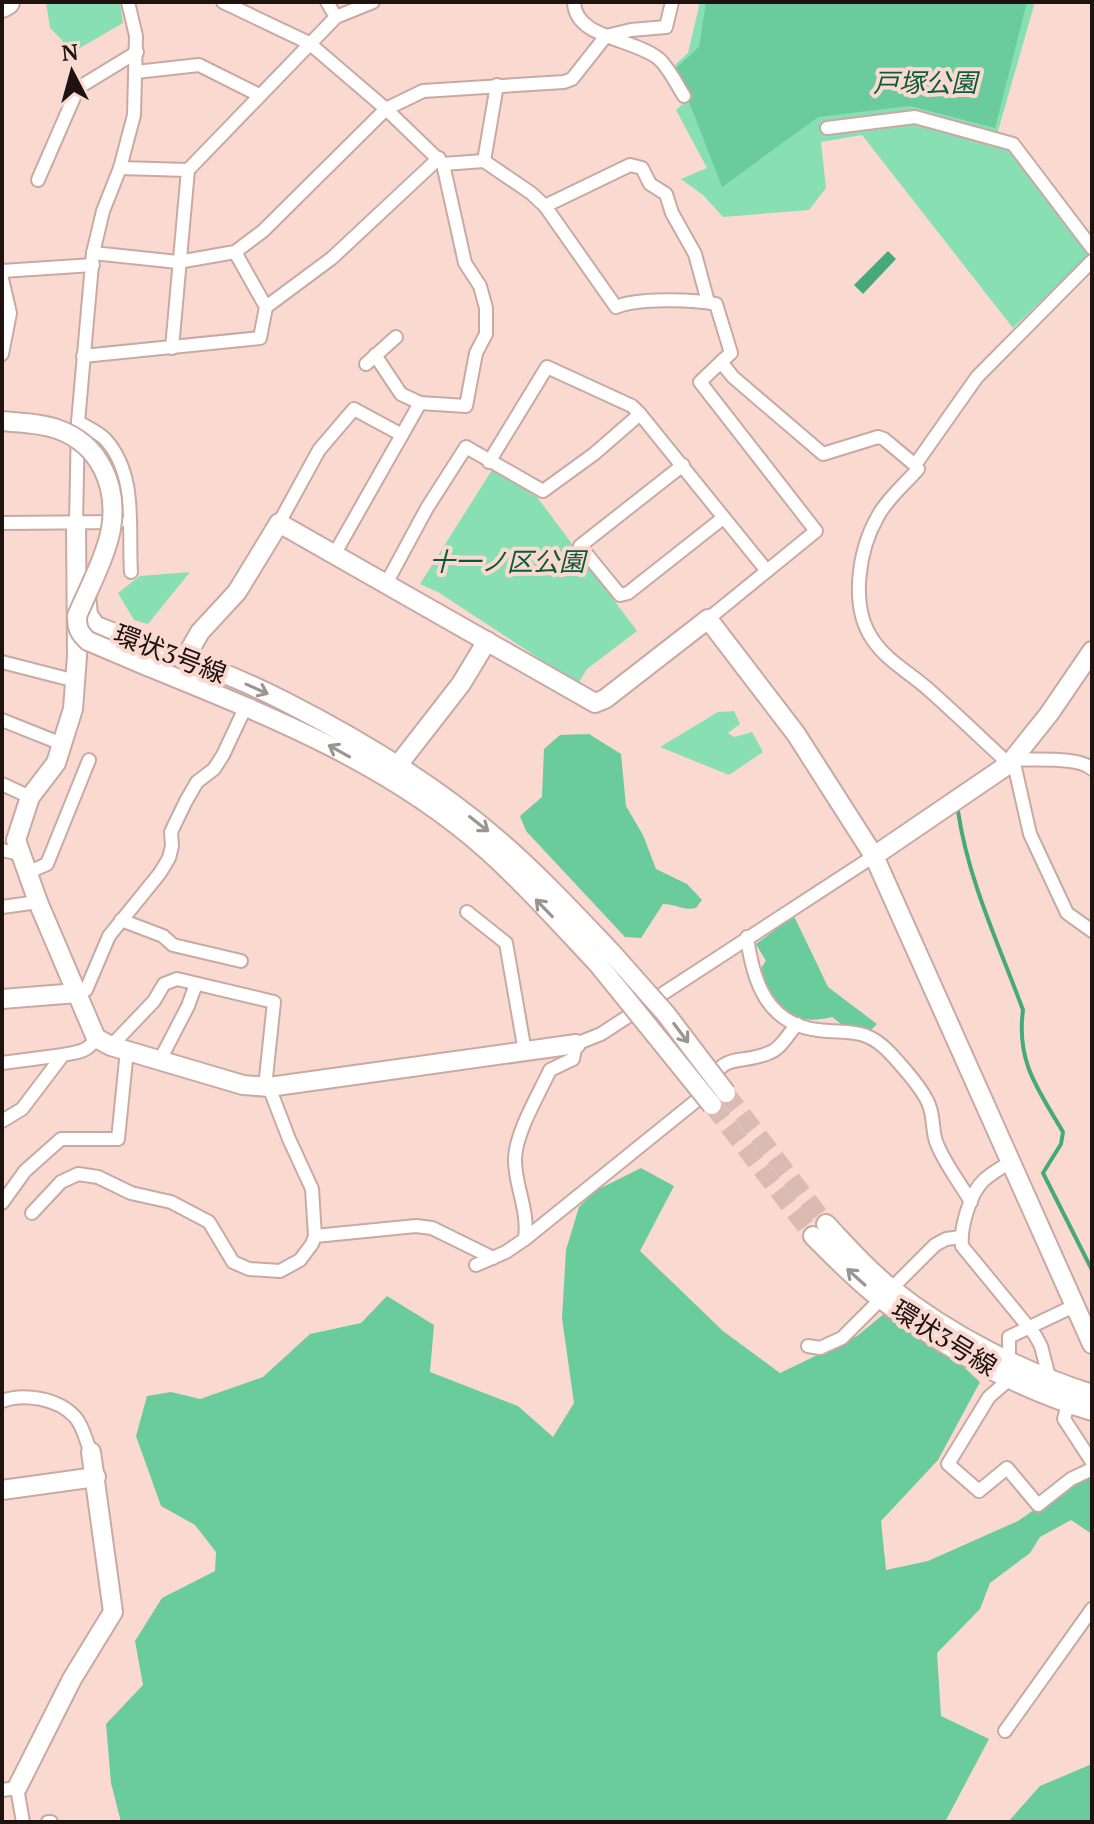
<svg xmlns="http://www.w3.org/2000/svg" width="1094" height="1824" viewBox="0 0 1094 1824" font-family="'PT Serif','Noto Sans JP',serif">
<rect width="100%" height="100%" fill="#fad9d1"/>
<!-- green -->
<g fill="#88dfb4">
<polygon points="46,2 120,2 123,23 66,56 62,40 50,28"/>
<polygon points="700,2 1035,2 998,131 1011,154 1091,253 1013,328 862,135 821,142 826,188 809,210 723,217 703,195 681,179 707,168 676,110 695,93 674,66 688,53"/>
<polygon points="492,470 537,497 637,631 587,669 578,684 438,592 420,584"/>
<polygon points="190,572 148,624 134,620 118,593 140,576"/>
<polygon points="734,711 740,724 728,733 734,737 752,732 763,752 729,775 660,747 718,712"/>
</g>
<!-- forest -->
<g fill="#6acb9d">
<polygon points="706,2 1027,2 995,128 910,106 818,117 722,187 676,68 699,47"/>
<path d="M589 734 621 754 626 806 643 835 656 869 687 884 702 900 696 908C683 911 676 904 663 904L641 938 625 937 526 831 520 816 542 797 544 749 560 735Z"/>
<path d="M794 916 828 987 877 1024 869 1032 845 1027 832 1017C789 1028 778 1005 758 972L766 961 756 944Z"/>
<polygon points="641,1168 674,1186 640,1251 723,1331 780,1373 857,1336 885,1313 965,1368 980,1382 938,1460 881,1521 886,1570 928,1561 1018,1521 1086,1474 1092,1476 1092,1534 1071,1520 1040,1537 1030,1553 990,1583 980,1609 937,1653 941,1716 989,1739 945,1822 121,1822 111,1783 106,1724 143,1685 135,1641 162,1598 215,1571 216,1552 195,1525 161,1506 136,1436 147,1396 171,1392 200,1399 263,1377 310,1334 361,1323 387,1296 434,1325 430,1372 518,1406 553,1437 574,1403 562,1318 566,1250 579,1207 595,1191"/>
<polygon points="1092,1764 1092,1820 1090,1822 1008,1822 1040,1786"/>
</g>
<!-- water -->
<polygon fill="#46a97c" points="888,251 896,259 863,294 854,285"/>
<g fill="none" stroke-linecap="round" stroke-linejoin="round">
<!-- stream -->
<path stroke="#46a97c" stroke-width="4" d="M958 811C968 880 999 945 1023 1010 1016 1062 1038 1089 1063 1132L1061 1144 1043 1173 1092 1270"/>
<!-- secondary-tunnel -->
<g stroke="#d9bbb4" stroke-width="18" stroke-dasharray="18 9" stroke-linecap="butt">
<polyline points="726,1093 826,1224"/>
<polyline points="712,1105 813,1236"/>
</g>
<defs>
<g id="street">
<polyline points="223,2 309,43 386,109 443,164 465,263 480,286 486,308 486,334 476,353 466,406 420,403 401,394 375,355"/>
<polyline points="327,2 336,17"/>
<path d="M574 2C575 39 634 38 659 59 669 68 677 85 684 96"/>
<polyline points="136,72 199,65 259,95"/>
<polyline points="827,128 915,117 1013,144 1092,248"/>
<polyline points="484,161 497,85"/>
<path d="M443 164 484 161 531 193 545 206 616 307C637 298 693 299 716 304L731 353 721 362"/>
<polyline points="120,168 188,170 336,17 373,2"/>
<polyline points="38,180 78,88 137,52"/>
<polyline points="545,206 630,165 642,168 650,184 666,194 672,213 695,254 708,302"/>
<polyline points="93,253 178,262 235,252 263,231 386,109 423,91 564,82 572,79 606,36 631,30 666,27 672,2"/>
<polyline points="2,271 93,265"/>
<polyline points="2,279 10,313 2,354"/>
<polyline points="266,307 332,258 439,158"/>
<polyline points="172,348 188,170"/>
<polyline points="83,356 260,338 266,307 235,252"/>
<polyline points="366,364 396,337"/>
<path d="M78 422C87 427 98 432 105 439 138 475 128 528 131 572"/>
<polyline points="489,462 547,367 632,406 640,414"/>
<polyline points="683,465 580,546 620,595 628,593 723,518"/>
<polyline points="2,523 119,522"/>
<polyline points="76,523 78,422 93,253 103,211 120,168 134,115 136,36 128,2"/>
<polyline points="279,523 319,450 354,409 402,435"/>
<polyline points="335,553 420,403"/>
<polyline points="387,582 427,508 466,447 543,491 594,454 640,414 767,571"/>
<polyline points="708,619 816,531 700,382 721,362 733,377 823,454 878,437 884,439 915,465"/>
<polyline points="2,662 76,681"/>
<polyline points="2,720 62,744"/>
<path d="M1009 764C982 739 955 713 928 689 910 673 886 660 873 640 849 606 859 549 878 516 887 499 905 484 918 469L915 465 977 377 1092 261"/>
<path d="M1092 769C1078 756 1035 761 1013 759L1030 834 1067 913 1092 931"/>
<polyline points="2,784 30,797"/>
<polyline points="2,850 19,854"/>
<polyline points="27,873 47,864 89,760"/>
<polyline points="2,907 38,902"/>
<polyline points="467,912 506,943 525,1052"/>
<polyline points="121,920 163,936 173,945 241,961"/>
<path d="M747 937C753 982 767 1024 818 1030 851 1034 866 1027 891 1054 902 1066 926 1092 930 1108 934 1119 932 1133 937 1144 945 1164 960 1183 971 1202"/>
<polyline points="77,993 86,990 109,936 160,873 169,858 172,846 171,832 186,801 197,782 214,769 223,755 246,706"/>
<polyline points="111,1046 154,1001 164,984 177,979 274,1002 265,1087"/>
<polyline points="160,1060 188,1006 196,984"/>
<polyline points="2,1063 63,1055"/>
<path d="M2 1121 22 1109 63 1055C78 1052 88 1052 96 1038"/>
<path d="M1011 1162C1002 1167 992 1173 984 1180 970 1193 960 1228 962 1246L1035 1335 1041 1346 1050 1381"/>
<polyline points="2,1203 25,1171 61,1139 118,1139 127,1050"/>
<polyline points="32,1213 61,1182 78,1174 98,1177 131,1193 171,1202 209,1222 233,1262 249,1269 280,1271 300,1260 312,1244 315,1236 312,1189 289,1139 269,1087"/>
<polyline points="315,1236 416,1226 432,1228 493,1258"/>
<path d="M525 1239C529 1208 514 1185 515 1158 516 1132 539 1094 550 1070L573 1059 576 1044 601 1034 874 856"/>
<path d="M476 1265 506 1252 525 1239 707 1092C722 1048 739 1067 771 1052 781 1048 790 1032 797 1024"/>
<polyline points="808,1346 820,1348 842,1338 935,1245 946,1239 961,1237"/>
<polyline points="1009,1362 1009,1337 1074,1306"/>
<polyline points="1007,1377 1004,1384 989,1397 948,1464 979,1491 1007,1468 1038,1505 1071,1479 1092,1469"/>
<path d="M2 1401C24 1393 58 1398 75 1417 83 1425 86 1442 91 1452"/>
<polyline points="1068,1404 1064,1419 1092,1462"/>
<polyline points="1005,1731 1092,1609"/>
<polyline points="2,1790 17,1788 23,1822"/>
<polyline points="48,1822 51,1822"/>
</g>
<g id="secondary">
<polyline points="76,523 77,656 73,709 56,763 30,797 16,840 38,902 96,1038 111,1046 243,1085 269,1087 576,1044"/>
<path d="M86 594 88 615 96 626C158 649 223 670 282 700 357 738 432 783 496 838 537 873 574 913 612 953"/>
<polyline points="184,660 200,632 237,592 279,523 595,703 605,699 708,619 796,734 874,856 1092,1344"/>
<path d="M147 666C267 715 390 763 488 851 527 886 562 926 598 964"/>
<polyline points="391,774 461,684 487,641"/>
<polyline points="874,856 1009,764 1049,714 1092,651"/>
<polyline points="2,999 77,993"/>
<path d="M826 1224C847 1246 868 1271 892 1289 948 1334 1024 1373 1092 1394"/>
<path d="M813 1236C835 1258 857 1281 881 1299 943 1348 1017 1388 1092 1411"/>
<polyline points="2,1490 96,1477"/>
<polyline points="17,1788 72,1679 113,1612 91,1452"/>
</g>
<polyline id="highway" points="2,5 7,2"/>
</defs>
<!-- street casing -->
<use href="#street" stroke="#c9aaa2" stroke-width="16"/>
<!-- secondary casing -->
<use href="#secondary" stroke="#c9aaa2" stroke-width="22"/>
<!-- highway casing -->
<use href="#highway" stroke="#c9aaa2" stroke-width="28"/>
<!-- street -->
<use href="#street" stroke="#fff" stroke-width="12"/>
<!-- secondary -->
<use href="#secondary" stroke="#fff" stroke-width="18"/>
<!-- highway -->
<use href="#highway" stroke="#fff" stroke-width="24"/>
<defs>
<g id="secondary-bridge">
<path d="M2 421C20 423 40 423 57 429 100 444 118 486 111 529 106 556 88 590 77 616 77 628 79 633 88 641L147 666"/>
<polyline points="612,953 666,1014 726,1093"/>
<polyline points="598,964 712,1105"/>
</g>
</defs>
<!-- secondary-bridge casing -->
<use href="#secondary-bridge" stroke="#c9aaa2" stroke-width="22" stroke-linecap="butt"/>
<!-- secondary-bridge -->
<use href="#secondary-bridge" stroke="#fff" stroke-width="18"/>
</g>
<!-- one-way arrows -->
<defs><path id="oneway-shaft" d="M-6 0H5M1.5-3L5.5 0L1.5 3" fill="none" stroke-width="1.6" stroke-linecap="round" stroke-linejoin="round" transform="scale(2)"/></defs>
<g stroke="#9a9593">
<use href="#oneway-shaft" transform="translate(257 689) rotate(24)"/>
<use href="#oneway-shaft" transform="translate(339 751) rotate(-151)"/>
<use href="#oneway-shaft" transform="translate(479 824) rotate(38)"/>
<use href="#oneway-shaft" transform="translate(544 908) rotate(-134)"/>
<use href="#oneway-shaft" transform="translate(681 1033) rotate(53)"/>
<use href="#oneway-shaft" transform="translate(856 1277) rotate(-138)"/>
</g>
<g text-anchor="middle" stroke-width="8" stroke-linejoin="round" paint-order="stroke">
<!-- park labels -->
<g font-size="26" font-style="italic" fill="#0c5a3c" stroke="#fad9d1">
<text x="925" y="92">戸塚公園</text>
<text x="507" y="571">十一ノ区公園</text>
</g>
<!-- street labels -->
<g font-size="26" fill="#1e1310" stroke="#fad9d1">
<text transform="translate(170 654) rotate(21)" y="9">環状3号線</text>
<text transform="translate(944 1338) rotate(32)" y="9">環状3号線</text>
</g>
</g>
<!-- border -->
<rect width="1094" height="1824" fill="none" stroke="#1e1310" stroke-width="8"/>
<!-- north arrow -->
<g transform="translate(72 72) rotate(354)" stroke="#fad9d1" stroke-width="6" paint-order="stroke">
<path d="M0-6L14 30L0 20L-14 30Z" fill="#1e1310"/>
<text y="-12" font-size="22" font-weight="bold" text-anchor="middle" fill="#1e1310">N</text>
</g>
</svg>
